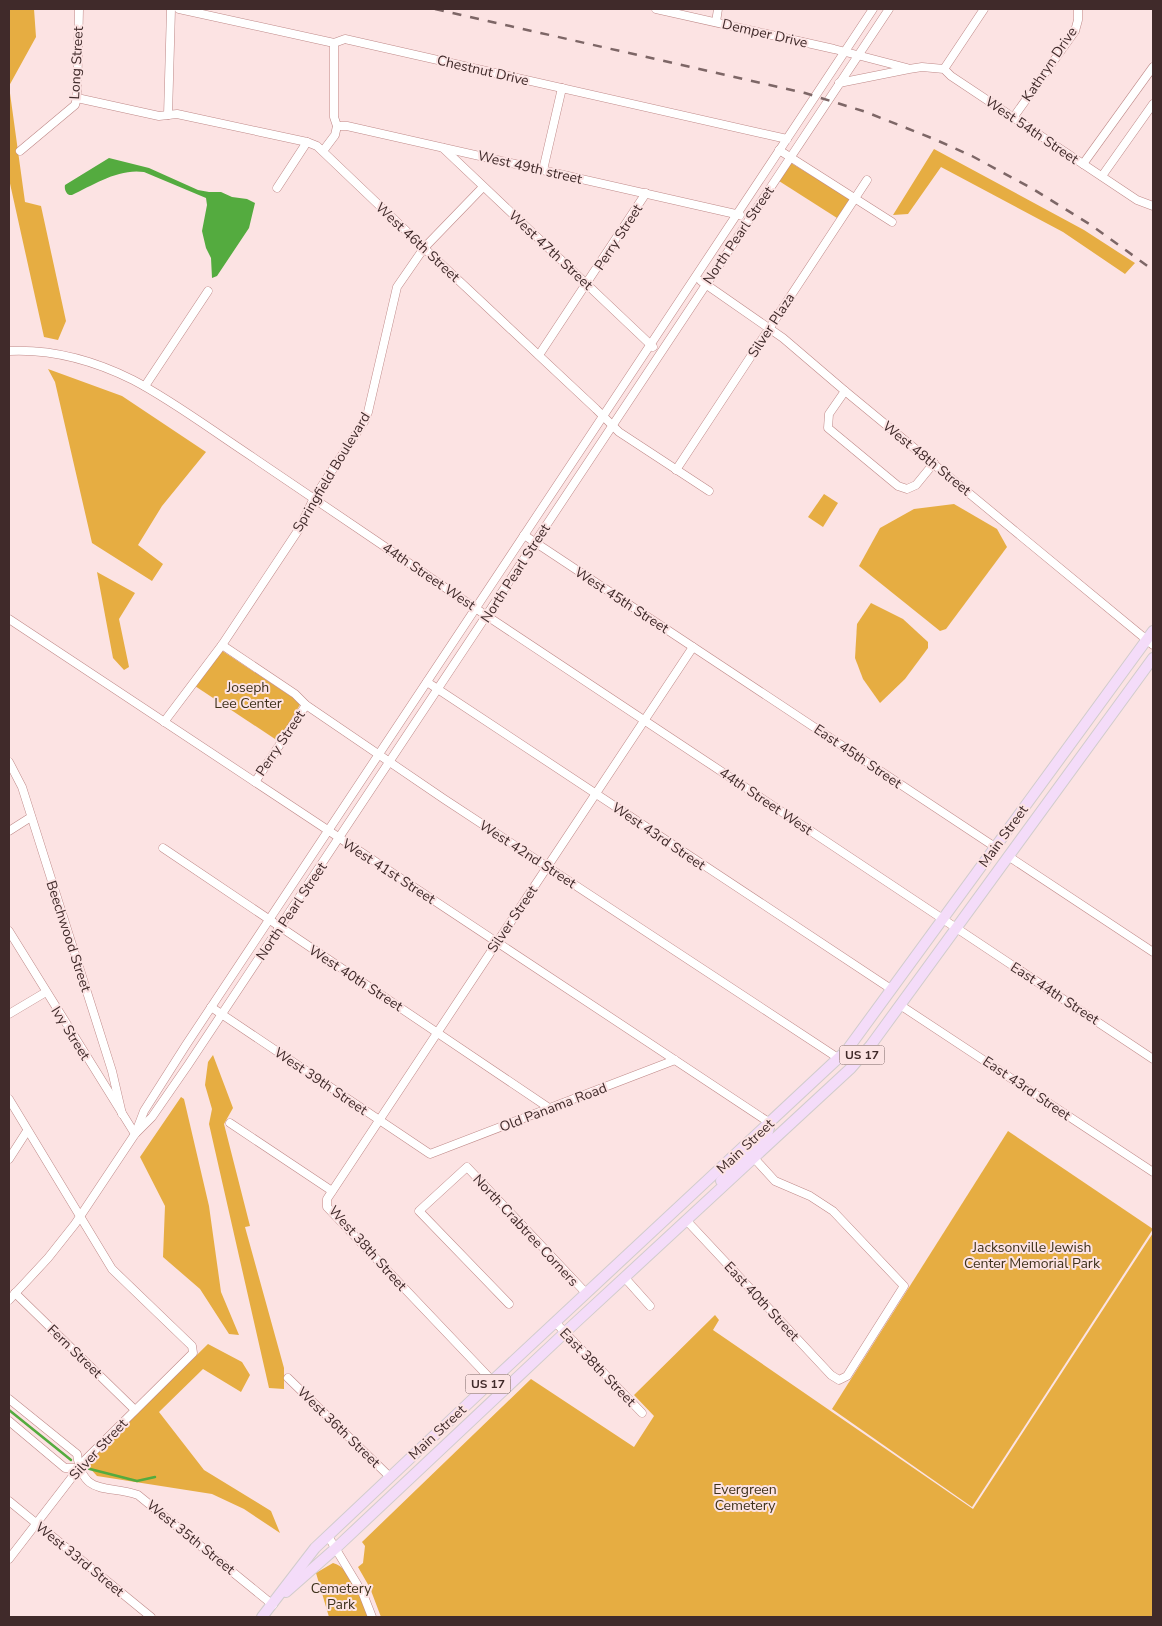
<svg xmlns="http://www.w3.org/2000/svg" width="1162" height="1626" viewBox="0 0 1162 1626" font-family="'Nunito Sans',sans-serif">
<rect width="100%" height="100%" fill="#fce3e3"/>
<!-- green -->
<g fill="#e6ad42">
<polygon points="9,9 34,9 36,37 9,86 25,202 41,206 66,321 58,340 44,337 9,179"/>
<polygon points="934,149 1084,230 1135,263 1125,274 1063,232 941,167 908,214 893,215"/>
<polygon points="791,163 850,199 837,218 779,181"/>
<polygon points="48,369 122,396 206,452 162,506 138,545 163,564 152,581 92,543 55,382"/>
<polygon points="824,494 838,503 823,527 808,517"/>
<polygon points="954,504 997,529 1007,547 946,629 940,631 859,566 880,528 914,509"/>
<polygon points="97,572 135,593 119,619 129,667 124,670 113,658"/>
<polygon points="871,603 903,619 928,642 928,648 905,679 880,703 863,679 855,658 857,624"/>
<polygon points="221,650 301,703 278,741 195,686"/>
<polygon points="213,1055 233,1108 224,1124 250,1226 245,1227 284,1368 284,1389 269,1388 209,1124 212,1109 205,1085 208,1062"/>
<polygon points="181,1097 184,1099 209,1206 221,1292 239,1335 229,1334 200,1289 163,1257 165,1206 140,1157"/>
<polygon points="1008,1131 1153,1229 972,1507 832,1409"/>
<polygon points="1153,1233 1153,1617 381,1617 370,1588 358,1567 363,1563 365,1546 362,1542 531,1379 634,1447 654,1416 634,1395 715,1315 719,1320 713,1330 973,1509"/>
<polygon points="208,1344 242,1362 250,1375 241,1392 203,1369 159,1412 204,1470 271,1511 280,1533 244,1509 212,1494 97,1476 86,1464"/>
<path d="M333 1563C352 1568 362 1601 368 1617H329L316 1573Z"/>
</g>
<!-- water -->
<path fill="#54ab3f" d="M109 158 149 168 198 190 209 192H221L232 197 247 199 255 203 249 228 217 276 212 278 211 258 206 248 202 231 207 205 206 198 144 172C119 168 93 185 72 195 67 196 64 190 65 185Z"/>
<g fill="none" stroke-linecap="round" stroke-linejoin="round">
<!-- stream -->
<g stroke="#54ab3f" stroke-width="2.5">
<polyline points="9,1410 71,1460"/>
<polyline points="86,1468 137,1481 155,1477"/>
</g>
<defs>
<g id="minor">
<polyline points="179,9 334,43 345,39 787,139"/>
<polyline points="656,9 834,49 907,68"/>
<polyline points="716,22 718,9"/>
<polyline points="334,43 334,117 337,126"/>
<polyline points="944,69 984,9"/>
<polyline points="839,83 909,69 922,67 944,69 951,76 1137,200 1153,206"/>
<polyline points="77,98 159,116 177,114 307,142 317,146 424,248 596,409 619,432 709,491"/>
<polyline points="168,115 171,9"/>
<polyline points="1013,118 1075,31 1078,20 1078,9"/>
<polyline points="443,148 653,347"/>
<polyline points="779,150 892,222"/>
<polyline points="20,151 75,105 77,98 79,9"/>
<polyline points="323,151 335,135 337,126 347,126 740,215"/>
<polyline points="1083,164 1153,67"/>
<polyline points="543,170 562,88"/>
<polyline points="1102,176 1153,104"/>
<polyline points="277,188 307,142"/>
<polyline points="701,281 783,338 845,391 1153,645"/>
<path d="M9 351C51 349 95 361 133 380 173 401 210 429 248 454 329 508 409 564 490 618 711 765 933 911 1153 1059"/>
<polyline points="539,355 646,193"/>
<polyline points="145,386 208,291"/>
<polyline points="845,391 829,414 828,428 898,486 907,489 916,485 934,463"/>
<polyline points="676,470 867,180"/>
<polyline points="524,535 995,847"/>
<polyline points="9,619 770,1123"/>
<polyline points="222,645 295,694 306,705 444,799 838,1058"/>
<polyline points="427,682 891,989"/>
<polyline points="164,722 222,645 299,529 314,498 365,420 368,412 397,287 424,248 483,187"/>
<polyline points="9,762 22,787 29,809 112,1071 122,1114"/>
<polyline points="255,782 306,705"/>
<polyline points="9,831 31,817"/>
<polyline points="163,848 549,1108"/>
<polyline points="1008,856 1153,952"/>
<polyline points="9,931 135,1134"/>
<polyline points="900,1005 1153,1172"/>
<polyline points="211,1007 430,1154 675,1060"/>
<polyline points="9,1014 46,992"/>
<polyline points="9,1099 112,1269 192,1346 193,1353 86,1459 9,1559"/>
<polyline points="230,1123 332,1191"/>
<polyline points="136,1132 144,1111 186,1045 873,9"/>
<polyline points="9,1159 27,1131"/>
<polyline points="687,1221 831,1375 839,1380 847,1376 904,1286 833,1211 810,1196 775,1181 754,1158"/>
<polyline points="625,1278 650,1306"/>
<polyline points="15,1293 135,1410"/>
<polyline points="9,1300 48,1258 75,1224 135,1134 152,1117 188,1065 889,9"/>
<polyline points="509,1304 419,1211 467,1167 586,1293"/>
<polyline points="555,1322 642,1413"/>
<polyline points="288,1378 390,1477"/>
<polyline points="503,1392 327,1207 327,1199 693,647"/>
<path d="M9 1399 77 1454C83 1498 108 1484 138 1495L273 1605"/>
<polyline points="9,1421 65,1468 79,1468"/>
<polyline points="9,1501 151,1617"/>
<polyline points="328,1536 363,1594 372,1617"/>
</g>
<g id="major">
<polyline points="721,1181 767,1135 769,1128"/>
<polyline points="286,1592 336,1548 573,1325 851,1068 871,1045 1153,658"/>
<polyline points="262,1617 315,1548 492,1381 847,1050 1153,631"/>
</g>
</defs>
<!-- minor casing -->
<use href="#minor" stroke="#bf8988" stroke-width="9"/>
<!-- major casing -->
<use href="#major" stroke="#d1cccc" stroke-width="12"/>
<!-- minor -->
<use href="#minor" stroke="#fff" stroke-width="8"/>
<!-- major -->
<use href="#major" stroke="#f4dcf9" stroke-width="10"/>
<!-- rail -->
<polyline stroke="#7d6666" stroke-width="2.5" stroke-dasharray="9 9" stroke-linecap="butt" points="435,9 805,93 866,112 934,139 972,156 1033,189 1091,225 1153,270"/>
</g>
<g text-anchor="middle" stroke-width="4" stroke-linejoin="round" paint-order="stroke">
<!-- shield labels -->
<g fill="#fce3e3" stroke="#786262" stroke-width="1">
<rect x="839.5" y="1045.5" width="45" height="19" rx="4"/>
<rect x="465.5" y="1374.5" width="45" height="19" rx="4"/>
</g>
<g font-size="12" font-weight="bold" fill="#402a2a">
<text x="862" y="1059">US 17</text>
<text x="488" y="1388">US 17</text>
</g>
<!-- street labels -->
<g font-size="14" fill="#402a2a" stroke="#fce3e3">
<text transform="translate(765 33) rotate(13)" y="5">Demper Drive</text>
<text transform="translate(76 63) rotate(-87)" y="5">Long Street</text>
<text transform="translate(1049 64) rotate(-56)" y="5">Kathryn Drive</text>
<text transform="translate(483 70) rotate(13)" y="5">Chestnut Drive</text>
<text transform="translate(1032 130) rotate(34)" y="5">West 54th Street</text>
<text transform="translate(530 167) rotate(13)" y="5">West 49th street</text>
<text transform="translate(738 235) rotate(-56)" y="5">North Pearl Street</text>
<text transform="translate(618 237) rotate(-57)" y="5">Perry Street</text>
<text transform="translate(418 242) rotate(43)" y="5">West 46th Street</text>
<text transform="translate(551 250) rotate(43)" y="5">West 47th Street</text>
<text transform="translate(771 325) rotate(-57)" y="5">Silver Plaza</text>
<text transform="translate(927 458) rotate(39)" y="5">West 48th Street</text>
<text transform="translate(331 472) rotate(-59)" y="5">Springfield Boulevard</text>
<text transform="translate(515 573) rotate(-57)" y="5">North Pearl Street</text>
<text transform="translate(429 576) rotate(34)" y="5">44th Street West</text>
<text transform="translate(622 600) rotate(33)" y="5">West 45th Street</text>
<text transform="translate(280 743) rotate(-56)" y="5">Perry Street</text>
<text transform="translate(858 756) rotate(34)" y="5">East 45th Street</text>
<text transform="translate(766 801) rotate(34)" y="5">44th Street West</text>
<text transform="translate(659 836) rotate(34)" y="5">West 43rd Street</text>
<text transform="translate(1003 836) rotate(-54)" y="5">Main Street</text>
<text transform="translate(528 854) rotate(33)" y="5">West 42nd Street</text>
<text transform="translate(389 871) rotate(33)" y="5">West 41st Street</text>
<text transform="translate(291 911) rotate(-56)" y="5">North Pearl Street</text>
<text transform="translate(512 919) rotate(-56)" y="5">Silver Street</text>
<text transform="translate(69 936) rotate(72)" y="5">Beechwood Street</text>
<text transform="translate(356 978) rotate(33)" y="5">West 40th Street</text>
<text transform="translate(1055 993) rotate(33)" y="5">East 44th Street</text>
<text transform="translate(71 1033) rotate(58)" y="5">Ivy Street</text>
<text transform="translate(321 1081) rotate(34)" y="5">West 39th Street</text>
<text transform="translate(1027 1088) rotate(34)" y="5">East 43rd Street</text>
<text transform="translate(553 1107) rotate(-21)" y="5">Old Panama Road</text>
<text transform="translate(745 1146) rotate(-43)" y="5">Main Street</text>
<text transform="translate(526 1230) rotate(47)" y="5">North Crabtree Corners</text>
<text transform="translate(368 1248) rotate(48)" y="5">West 38th Street</text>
<text transform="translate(762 1301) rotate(47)" y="5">East 40th Street</text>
<text transform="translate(75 1351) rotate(44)" y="5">Fern Street</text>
<text transform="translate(598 1367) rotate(46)" y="5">East 38th Street</text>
<text transform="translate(339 1427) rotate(44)" y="5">West 36th Street</text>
<text transform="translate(437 1432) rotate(-43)" y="5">Main Street</text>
<text transform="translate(98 1449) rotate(-47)" y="5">Silver Street</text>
<text transform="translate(191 1537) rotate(39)" y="5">West 35th Street</text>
<text transform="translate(80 1559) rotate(39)" y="5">West 33rd Street</text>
</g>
<!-- park labels -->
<g font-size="14" fill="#3f321c" stroke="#fce3e3">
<text x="248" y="692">Joseph<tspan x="248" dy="16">Lee Center</tspan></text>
<text x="1032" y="1252">Jacksonville Jewish<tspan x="1032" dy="16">Center Memorial Park</tspan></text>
<text x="745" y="1494">Evergreen<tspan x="745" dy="16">Cemetery</tspan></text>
<text x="341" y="1593">Cemetery<tspan x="341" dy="16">Park</tspan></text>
</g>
</g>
<!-- border -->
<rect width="1162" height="1626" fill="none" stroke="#402a2a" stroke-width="20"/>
</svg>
